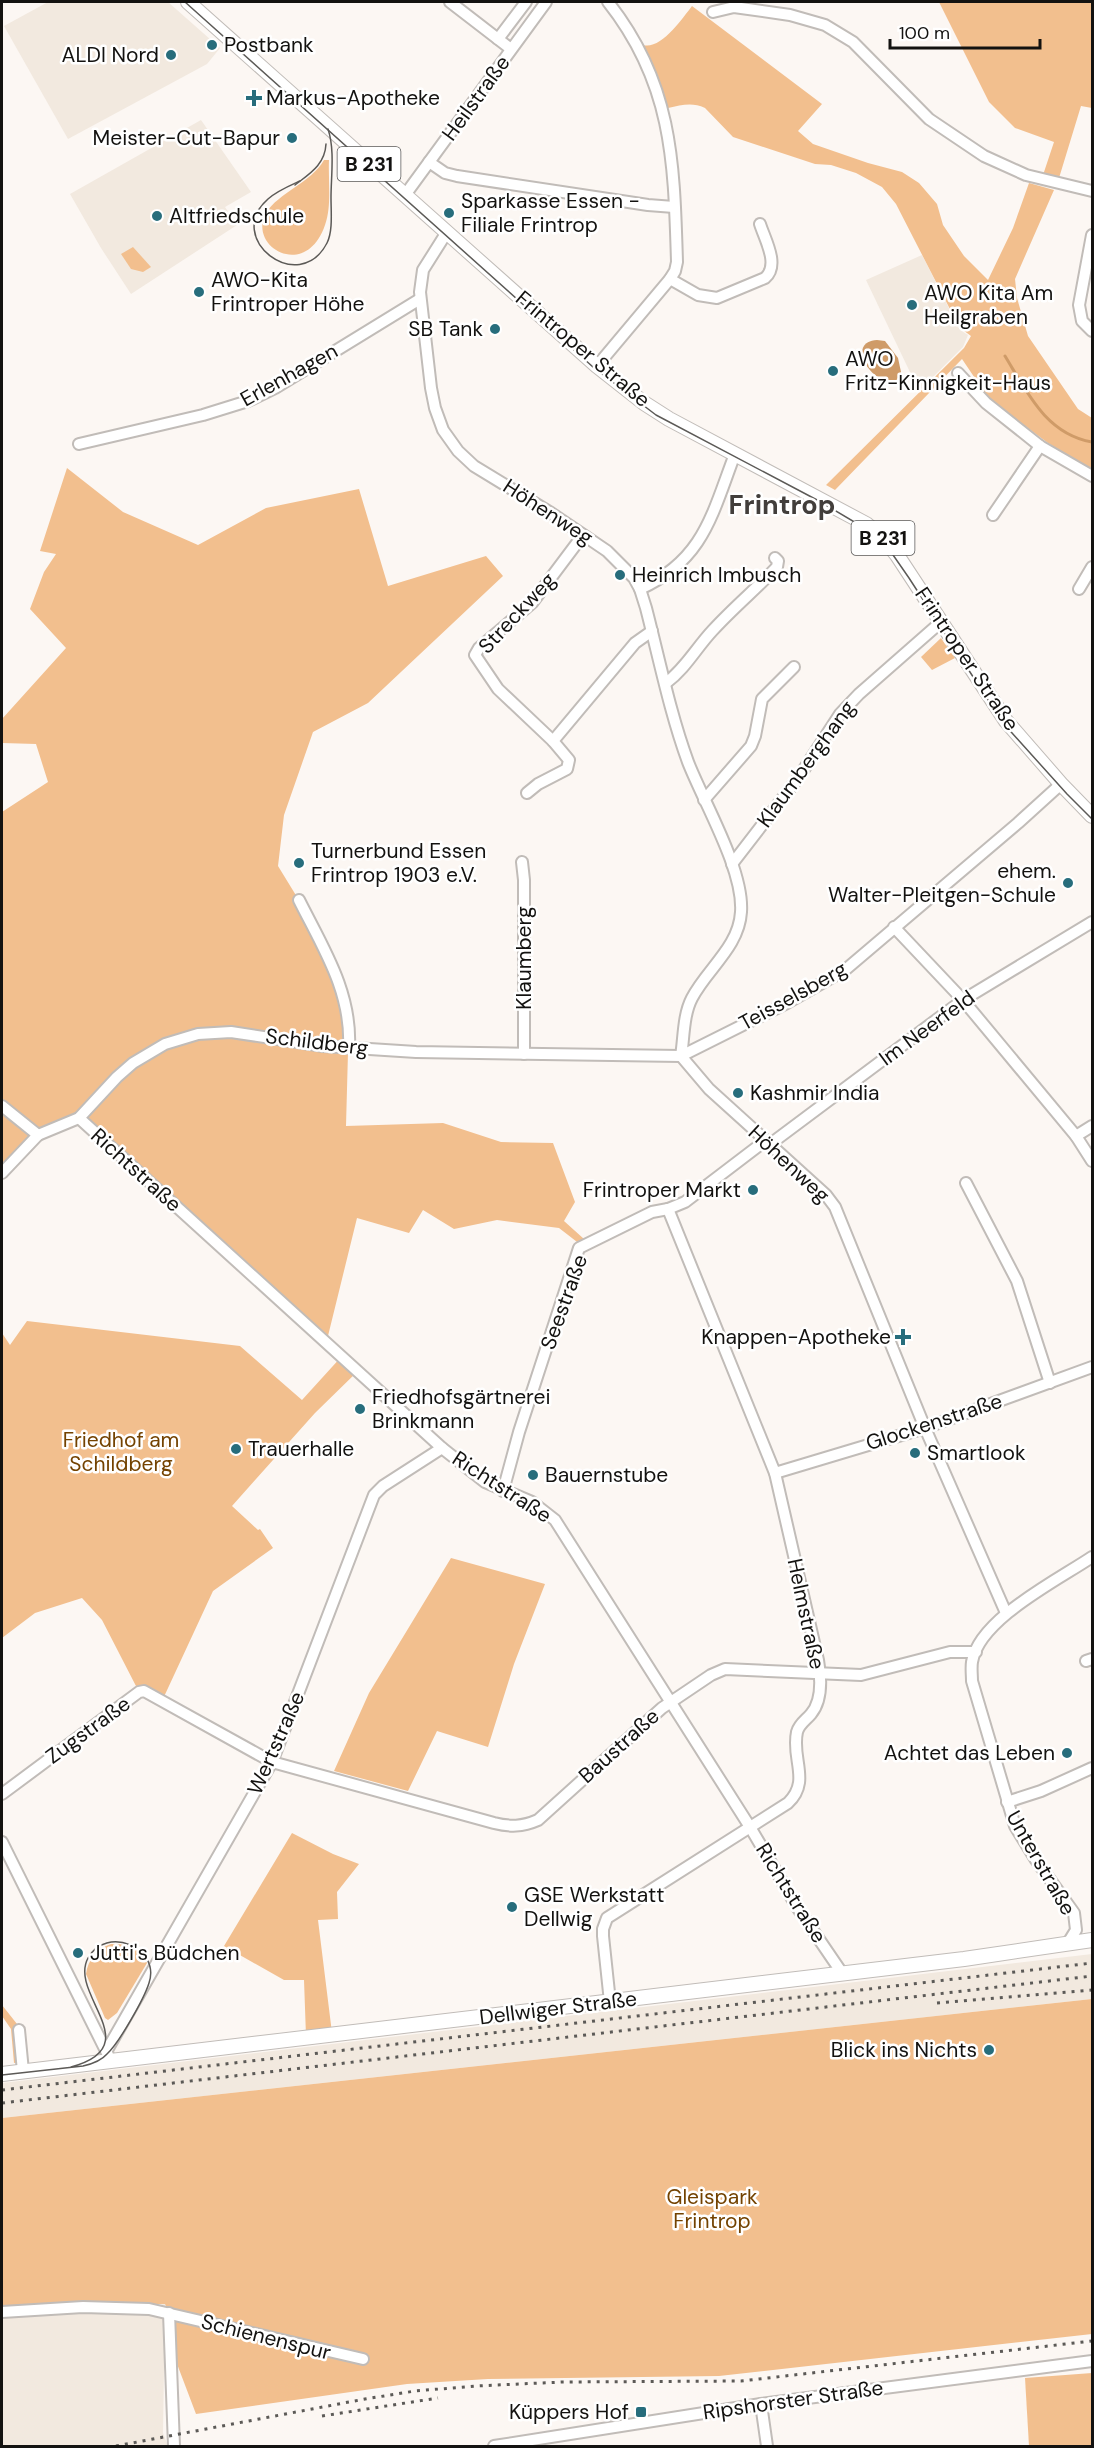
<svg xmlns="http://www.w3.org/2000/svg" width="1094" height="2448" viewBox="0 0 1094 2448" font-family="'DM Sans',sans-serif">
<rect width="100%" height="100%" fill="#fcf7f3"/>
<!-- built -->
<g fill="#f2e9df">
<polygon points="48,2 168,2 220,48 207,64 68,139 4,26"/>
<polygon points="201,120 251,192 225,207 237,225 131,294 101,248 70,194"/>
<polygon points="922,255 960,330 968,335 963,347 919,391 866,280"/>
<polygon points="1092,1954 1092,1999 2,2118 2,2083"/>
<polygon points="165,2304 163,2433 168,2446 2,2446 2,2314"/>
</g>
<!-- green -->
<g fill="#f2bf8e">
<polygon points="939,2 1092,2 1092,108 1081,106 1059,178 1043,175 1054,142 1015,128 989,102"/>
<path d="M692 6 822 104 798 131 813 144 868 163 902 172 919 183 937 204 943 225 964 256 988 280 1013 228 1029 183 1054 190 1015 279 1017 298 1028 336 1078 409 1092 418V470L1048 443 989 399 962 359 835 490 826 485 964 348 971 336 959 327 953 315 896 204 882 187 856 173 831 165 815 164 733 137 705 108C692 102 682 105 668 108L657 74 643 45C661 50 682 19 692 6Z"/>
<path d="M324 160H329C328 181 332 205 325 225 306 281 247 247 266 213 278 193 312 182 324 160Z"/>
<polygon points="133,247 151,267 143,272 131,269 121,254"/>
<polygon points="67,468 123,512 198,545 266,508 359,489 388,586 486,556 503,576 368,703 313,732 284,815 278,866 297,897 340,983 348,1052 346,1126 443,1123 501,1142 553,1143 575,1202 564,1221 584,1239 581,1245 559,1228 497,1220 454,1229 423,1210 409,1233 357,1218 327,1340 78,1111 38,1137 2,1106 2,812 48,782 36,744 2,743 2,719 66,648 30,609 44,572 56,554 40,551"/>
<polygon points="941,638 955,658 932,670 921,657"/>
<polygon points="2,1111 36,1139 2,1171"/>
<polygon points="27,1321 240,1346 302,1400 342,1356 359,1370 315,1413 232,1506 258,1530 260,1529 273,1548 213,1591 162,1701 137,1688 102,1620 82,1598 35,1613 2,1638 2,1333 10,1345"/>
<polygon points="451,1558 545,1584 514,1664 488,1747 437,1731 408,1791 334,1771 369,1693"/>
<polygon points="292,1833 333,1854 359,1864 337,1892 338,1919 318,1920 332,2033 306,2036 304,1980 284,1980 224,1946"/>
<path d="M111 1944C127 1943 140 1948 147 1963L117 2013 108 2020 105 2018 86 1974C88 1959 97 1949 111 1944Z"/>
<polygon points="1092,1999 1092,2334 719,2376 488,2379 407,2384 196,2414 174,2356 175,2330 165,2304 80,2305 2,2309 2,2118"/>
<polygon points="2,2005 17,2024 20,2062 14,2063 11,2029 2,2016"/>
<polygon points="1092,2373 1092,2446 1029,2446 1025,2378"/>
</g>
<!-- water -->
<path fill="#cf9b68" d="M877 340 885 341 898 358 901 372 896 381C871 386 845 342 877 340Z"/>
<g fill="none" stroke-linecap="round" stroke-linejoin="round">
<!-- stream -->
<path stroke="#cf9b68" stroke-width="3" d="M1005 356C1027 392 1046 434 1092 442"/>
<defs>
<g id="minor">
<polyline points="450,2 511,49"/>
<polyline points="713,12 734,7 790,15 825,25 853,42 929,119 984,156 1026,175 1092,191"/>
<polyline points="498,39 526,2"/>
<polyline points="429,162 445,173 457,176 648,205 674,207"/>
<polyline points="405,195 546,2"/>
<path d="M447 232 423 270 420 292 431 388 435 408 443 430 458 451 474 466 551 513 607 551 634 578 640 589 646 608C659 658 670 713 688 762 704 803 744 870 741 912 739 947 707 969 692 998 683 1015 684 1038 681 1056L709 1089 826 1195 835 1207 925 1428 1006 1613"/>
<polyline points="1092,235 1079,305 1082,321 1092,331"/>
<path d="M670 279 698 295 717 298 765 278C780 265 765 240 760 224"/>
<path d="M597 366 670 279 675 271 677 262C674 163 673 84 608 2"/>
<polyline points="958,373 986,403 1040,446 1092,476"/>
<polyline points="79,444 203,415 248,401 275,388 420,299"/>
<polyline points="993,515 1040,446"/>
<path d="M640 589C704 560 712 514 735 454"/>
<polyline points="1079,589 1092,567"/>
<path d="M666 683C686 668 696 648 713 630 733 608 756 589 777 567L778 561 775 558"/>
<polyline points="553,741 498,689 475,655 479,648 532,603 583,535"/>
<polyline points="527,793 538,784 567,769 569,760 553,741 635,643 652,631"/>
<polyline points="704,800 751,746 755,736 762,699 794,667"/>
<polyline points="522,862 524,880 524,1054"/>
<polyline points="732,864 799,777 840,714 859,694 941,622"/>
<path d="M299 900C323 948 352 992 349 1048"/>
<polyline points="894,927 963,1000 1076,1136 1092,1161"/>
<polyline points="2,1106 38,1135"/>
<polyline points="79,1118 442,1448 485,1482 532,1502 555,1520 750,1827 797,1907 842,1973"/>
<polyline points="1076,1136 1092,1126"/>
<polyline points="769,1145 963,1000 1092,922"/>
<polyline points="2,1173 38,1135 79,1118 117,1077 133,1063 165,1044 198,1034 231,1032 323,1046 416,1052 681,1056 787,1003 845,970 1018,823 1061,784"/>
<polyline points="966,1183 1017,1281 1050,1383"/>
<polyline points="775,1473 925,1428 1092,1367"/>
<polyline points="503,1491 519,1432 579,1248 652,1212 668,1209 685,1202 765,1141"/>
<polyline points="1086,1661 1092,1659"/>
<path d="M2 1794 139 1692 144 1691 272 1762 494 1823C510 1827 522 1827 538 1820L662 1708 711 1675 725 1669 861 1675 950 1652H976"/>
<polyline points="1007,1802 1041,1791 1092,1768"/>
<polyline points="2,1842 108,2055"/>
<path d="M1068 1943 1076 1930 1074 1913 1036 1860 1015 1826 972 1681C972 1675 971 1668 972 1662 979 1619 1058 1580 1092 1557"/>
<path d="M610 2002 603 1936V1929L607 1918 788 1803C811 1781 791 1759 797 1732 799 1724 806 1720 811 1714 823 1700 821 1677 818 1660L775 1473 668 1209"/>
<polyline points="19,2030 23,2071"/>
<polyline points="107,2050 272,1762 374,1495 383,1486 442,1448"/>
<polyline points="2,2312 83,2307 149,2309 363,2359"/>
<polyline points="169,2313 174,2446"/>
<polyline points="761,2404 767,2446"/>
<polyline points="494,2446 761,2404 1092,2361"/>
</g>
<g id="major">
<polyline points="188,2 597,366 644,403 669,419 866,524 884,539 897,555 1006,721 1061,784 1092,816"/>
<polyline points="2,2074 964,1959 1092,1940"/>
</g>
</defs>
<!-- minor casing -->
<use href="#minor" stroke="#c1bcb8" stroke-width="14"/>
<!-- major casing -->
<use href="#major" stroke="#c1bcb8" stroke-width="16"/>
<!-- minor -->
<use href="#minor" stroke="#fff" stroke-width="10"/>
<!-- major -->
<use href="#major" stroke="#fff" stroke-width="14"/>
<!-- tram -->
<g stroke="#5c5a57" stroke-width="1.5">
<polyline points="185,2 593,367 656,415 819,501 873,533 891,552 909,578 1003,723 1067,794 1092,819"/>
<path d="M300 181C289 186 277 191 268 199 223 238 299 297 327 243 333 231 331 212 331 198 331 176 335 150 328 129"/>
<path d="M295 185C309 174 325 165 326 144"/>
<path d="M2 2075 83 2066C92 2064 101 2061 107 2054 119 2043 144 1999 149 1983 161 1947 106 1925 88 1958 68 1995 149 2046 71 2067"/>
</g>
<!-- rail -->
<g stroke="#5c5a57" stroke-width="3" stroke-dasharray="3 6" stroke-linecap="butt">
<polyline points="937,2003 1092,1990"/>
<polyline points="2,2090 1092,1963"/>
<polyline points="2,2103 1092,1976"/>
<polyline points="322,2416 438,2398"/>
<polyline points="116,2446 365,2399 415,2391 476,2386 563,2382 741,2381 1092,2341"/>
</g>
</g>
<!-- markers -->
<g fill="#276d7c" stroke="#fff" stroke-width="2">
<circle cx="212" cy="45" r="6"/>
<circle cx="171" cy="55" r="6"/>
<path d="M251 89h6v6h6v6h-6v6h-6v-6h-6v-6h6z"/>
<circle cx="292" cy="138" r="6"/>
<circle cx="449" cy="213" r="6"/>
<circle cx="157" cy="216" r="6"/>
<circle cx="199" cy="292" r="6"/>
<circle cx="912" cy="305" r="6"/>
<circle cx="495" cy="329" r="6"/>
<circle cx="833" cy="371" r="6"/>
<circle cx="620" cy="575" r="6"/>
<circle cx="299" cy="863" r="6"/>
<circle cx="1068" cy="883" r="6"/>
<circle cx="738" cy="1093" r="6"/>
<circle cx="753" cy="1190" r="6"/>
<path d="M900 1328h6v6h6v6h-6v6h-6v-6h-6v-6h6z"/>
<circle cx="360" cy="1409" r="6"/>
<circle cx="236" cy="1449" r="6"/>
<circle cx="915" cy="1453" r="6"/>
<circle cx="533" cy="1475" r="6"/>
<circle cx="1067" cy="1753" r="6"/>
<circle cx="512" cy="1907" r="6"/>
<circle cx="78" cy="1953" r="6"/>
<circle cx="989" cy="2050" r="6"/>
<rect x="635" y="2406" width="12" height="12" rx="3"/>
</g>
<g text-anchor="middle" stroke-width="5" stroke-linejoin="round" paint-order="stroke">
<!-- shield labels -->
<g fill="#fff" stroke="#5a5958" stroke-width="1.5">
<rect x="337.5" y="147" width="63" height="34" rx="4.5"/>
<rect x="851.5" y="521" width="63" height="34" rx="4.5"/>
</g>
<g font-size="20" font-weight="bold" fill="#131210">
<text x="369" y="171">B 231</text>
<text x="883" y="545">B 231</text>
</g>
<!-- poi labels -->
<g font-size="21" fill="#131210" stroke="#fff" text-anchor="start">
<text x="224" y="52">Postbank</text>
<text x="159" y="62" text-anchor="end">ALDI Nord</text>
<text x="266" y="105">Markus-Apotheke</text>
<text x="280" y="145" text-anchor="end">Meister-Cut-Bapur</text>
<text x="461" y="208">Sparkasse Essen -<tspan x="461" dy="24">Filiale Frintrop</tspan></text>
<text x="169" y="223">Altfriedschule</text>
<text x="211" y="287">AWO-Kita<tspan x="211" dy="24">Frintroper Höhe</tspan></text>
<text x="924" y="300">AWO Kita Am<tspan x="924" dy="24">Heilgraben</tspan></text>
<text x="483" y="336" text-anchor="end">SB Tank</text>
<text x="845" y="366">AWO<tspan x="845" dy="24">Fritz-Kinnigkeit-Haus</tspan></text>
<text x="632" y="582">Heinrich Imbusch</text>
<text x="311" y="858">Turnerbund Essen<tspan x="311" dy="24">Frintrop 1903 e.V.</tspan></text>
<text x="1056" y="878" text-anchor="end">ehem.<tspan x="1056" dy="24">Walter-Pleitgen-Schule</tspan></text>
<text x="750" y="1100">Kashmir India</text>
<text x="741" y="1197" text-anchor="end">Frintroper Markt</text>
<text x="891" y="1344" text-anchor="end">Knappen-Apotheke</text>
<text x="372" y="1404">Friedhofsgärtnerei<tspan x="372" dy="24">Brinkmann</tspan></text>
<text x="248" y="1456">Trauerhalle</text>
<text x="927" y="1460">Smartlook</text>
<text x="545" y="1482">Bauernstube</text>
<text x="1055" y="1760" text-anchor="end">Achtet das Leben</text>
<text x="524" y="1902">GSE Werkstatt<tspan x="524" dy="24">Dellwig</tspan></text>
<text x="90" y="1960">Jutti's Büdchen</text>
<text x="977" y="2057" text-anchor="end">Blick ins Nichts</text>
<text x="629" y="2419" text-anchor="end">Küppers Hof</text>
</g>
<!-- street labels -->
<g font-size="21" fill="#131210" stroke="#fff">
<text transform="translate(476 98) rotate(-54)" y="7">Heilstraße</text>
<text transform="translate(583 349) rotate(40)" y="7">Frintroper Straße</text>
<text transform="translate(289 375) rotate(-29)" y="7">Erlenhagen</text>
<text transform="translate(548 512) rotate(33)" y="7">Höhenweg</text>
<text transform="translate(517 613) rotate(-47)" y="7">Streckweg</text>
<text transform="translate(967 659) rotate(56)" y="7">Frintroper Straße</text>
<text transform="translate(806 764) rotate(-54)" y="7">Klaumberghang</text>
<text transform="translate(524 958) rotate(-90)" y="7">Klaumberg</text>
<text transform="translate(793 996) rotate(-29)" y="7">Teisselsberg</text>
<text transform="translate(927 1028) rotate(-36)" y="7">Im Neerfeld</text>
<text transform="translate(317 1042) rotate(7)" y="7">Schildberg</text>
<text transform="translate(789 1164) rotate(43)" y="7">Höhenweg</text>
<text transform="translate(136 1170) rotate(42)" y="7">Richtstraße</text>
<text transform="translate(564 1302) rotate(-70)" y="7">Seestraße</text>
<text transform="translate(934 1422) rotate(-18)" y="7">Glockenstraße</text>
<text transform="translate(502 1487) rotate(33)" y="7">Richtstraße</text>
<text transform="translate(806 1614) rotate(78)" y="7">Helmstraße</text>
<text transform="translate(88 1730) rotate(-36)" y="7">Zugstraße</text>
<text transform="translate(276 1743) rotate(-66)" y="7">Wertstraße</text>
<text transform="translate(619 1746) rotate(-42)" y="7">Baustraße</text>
<text transform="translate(1041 1863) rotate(60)" y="7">Unterstraße</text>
<text transform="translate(791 1893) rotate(58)" y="7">Richtstraße</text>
<text transform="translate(558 2008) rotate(-7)" y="7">Dellwiger Straße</text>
<text transform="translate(266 2337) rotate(14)" y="7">Schienenspur</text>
<text transform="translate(793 2400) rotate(-8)" y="7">Ripshorster Straße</text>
</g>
<!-- park labels -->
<g font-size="21" fill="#734200" stroke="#fff">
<text x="121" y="1447">Friedhof am<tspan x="121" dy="24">Schildberg</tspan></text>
<text x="712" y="2204">Gleispark<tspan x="712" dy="24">Frintrop</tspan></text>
</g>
<!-- district labels -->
<g font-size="27" font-weight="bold" fill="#423e3b" stroke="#fff">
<text x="782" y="514">Frintrop</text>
</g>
</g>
<!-- border -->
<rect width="1094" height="2448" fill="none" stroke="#131210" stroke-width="6"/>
<!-- scale -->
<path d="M890 39v9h150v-9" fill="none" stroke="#131210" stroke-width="3"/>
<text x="899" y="39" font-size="18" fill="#131210" stroke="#ffffff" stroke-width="4.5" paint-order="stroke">100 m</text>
</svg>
